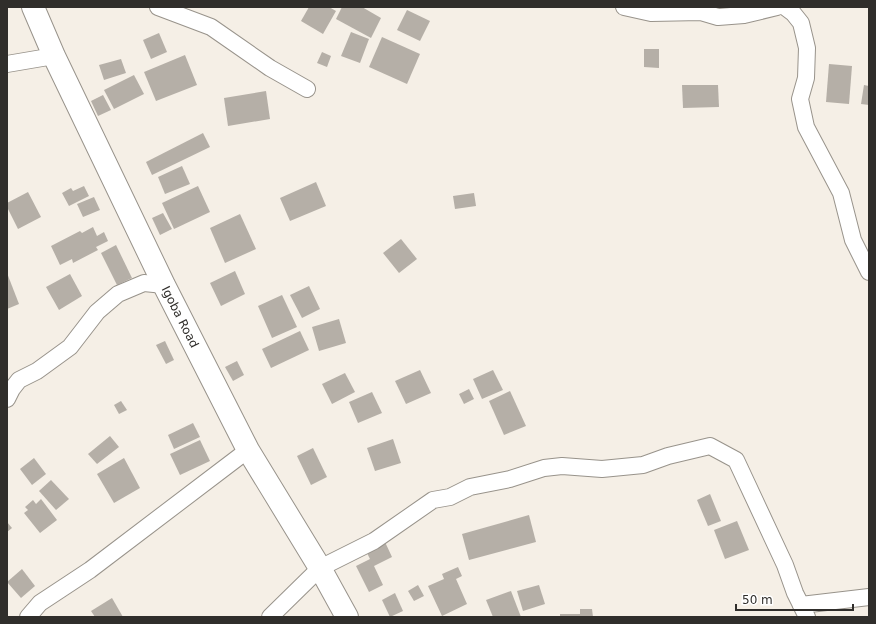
<svg xmlns="http://www.w3.org/2000/svg" width="876" height="624" viewBox="0 0 876 624" font-family="'DejaVu Sans',sans-serif">
<rect width="100%" height="100%" fill="#f5efe6"/>
<!-- building -->
<g fill="#b5afa7">
<polygon points="309,7 329,7 336,11 323,34 301,21"/>
<polygon points="342,7 362,7 381,18 371,38 336,19"/>
<polygon points="407,10 430,21 420,41 397,30"/>
<polygon points="351,32 369,39 360,63 341,56"/>
<polygon points="159,33 167,52 151,59 143,40"/>
<polygon points="382,37 420,54 407,84 369,67"/>
<polygon points="644,49 659,49 659,68 644,67"/>
<polygon points="322,52 331,56 327,67 317,63"/>
<polygon points="185,55 197,85 156,101 144,72"/>
<polygon points="121,59 126,73 104,80 99,65"/>
<polygon points="829,64 852,66 849,104 826,102"/>
<polygon points="134,75 144,94 114,109 104,90"/>
<polygon points="682,85 718,85 719,107 683,108"/>
<polygon points="864,85 869,86 869,105 861,104"/>
<polygon points="266,91 270,119 228,126 224,98"/>
<polygon points="103,95 111,110 98,116 91,101"/>
<polygon points="203,133 210,147 152,175 146,162"/>
<polygon points="182,166 190,184 165,194 158,177"/>
<polygon points="316,182 326,206 290,221 280,198"/>
<polygon points="84,186 89,196 69,206 62,193 71,188 73,191"/>
<polygon points="198,186 210,212 174,229 162,203"/>
<polygon points="28,192 41,217 18,229 7,207 7,203"/>
<polygon points="474,193 476,206 455,209 453,196"/>
<polygon points="94,197 100,210 83,217 77,204"/>
<polygon points="163,213 172,229 160,235 152,218"/>
<polygon points="240,214 256,249 225,263 210,228"/>
<polygon points="93,227 97,236 104,232 108,241 96,247 98,250 73,263 72,259 60,265 51,246 80,231 82,233"/>
<polygon points="401,239 417,259 399,273 383,253"/>
<polygon points="116,245 132,278 117,285 101,253"/>
<polygon points="235,271 245,294 221,306 210,283"/>
<polygon points="7,273 19,304 7,309"/>
<polygon points="70,274 82,296 59,310 46,287"/>
<polygon points="309,286 320,309 302,318 290,295"/>
<polygon points="282,295 297,327 272,338 258,306"/>
<polygon points="339,319 346,343 319,351 312,327"/>
<polygon points="300,331 309,350 271,368 262,349"/>
<polygon points="165,341 174,360 166,364 156,345"/>
<polygon points="237,361 244,375 233,381 225,367"/>
<polygon points="420,370 431,393 406,404 395,381"/>
<polygon points="493,370 503,390 482,399 473,379"/>
<polygon points="345,373 355,392 332,404 322,384"/>
<polygon points="469,389 474,399 464,404 459,394"/>
<polygon points="510,391 526,426 504,435 489,401"/>
<polygon points="372,392 382,413 358,423 349,402"/>
<polygon points="121,401 127,410 119,414 114,405"/>
<polygon points="193,423 200,437 174,449 168,435"/>
<polygon points="110,436 119,447 97,464 88,454"/>
<polygon points="393,439 401,463 375,471 367,448"/>
<polygon points="200,440 210,461 180,475 170,454"/>
<polygon points="313,448 327,477 311,485 297,456"/>
<polygon points="34,458 46,474 32,485 20,469"/>
<polygon points="124,458 140,488 114,503 97,474"/>
<polygon points="51,480 69,499 56,510 39,491"/>
<polygon points="710,494 721,521 708,526 697,500"/>
<polygon points="41,499 57,520 40,533 24,513 28,510 25,507 33,500 36,504"/>
<polygon points="529,515 536,542 469,560 462,534"/>
<polygon points="737,521 749,550 725,559 714,530"/>
<polygon points="7,522 12,528 7,532"/>
<polygon points="385,542 392,557 374,566 383,585 369,592 356,566 370,559 366,551"/>
<polygon points="458,567 462,576 456,579 467,604 442,616 428,586 444,579 442,574"/>
<polygon points="22,569 35,586 21,598 7,582"/>
<polygon points="418,585 424,596 414,601 408,591"/>
<polygon points="539,585 545,604 523,611 517,591"/>
<polygon points="511,591 521,617 493,617 486,600"/>
<polygon points="395,593 403,611 390,617 382,600"/>
<polygon points="112,598 123,617 95,617 91,611"/>
<polygon points="580,609 592,609 593,617 560,617 560,614 580,614"/>
</g>
<g fill="none" stroke-linecap="round" stroke-linejoin="round">
<defs>
<g id="street">
<polyline points="158,7 211,27 270,68 307,89"/>
<polyline points="624,7 651,13 701,12 718,17 744,15 777,7"/>
<polyline points="785,7 793,13 801,23 807,48 806,78 800,99 806,127 841,193 853,240 869,272"/>
<polyline points="7,64 54,56"/>
<polyline points="7,399 12,389 19,380 37,371 70,347 97,312 118,294 144,283 164,285"/>
<polyline points="801,605 869,597"/>
<polyline points="28,617 40,603 90,570 248,450"/>
<polyline points="270,617 320,568 374,541 433,500 450,497 470,487 510,479 544,468 562,466 602,469 643,465 668,456 710,446 736,460 785,565 795,593 807,617"/>
</g>
<polyline id="secondary" points="33,7 54,56 164,285 248,450 320,568 347,617"/>
</defs>
<!-- street casing -->
<use href="#street" stroke="#98938b" stroke-width="18"/>
<!-- secondary casing -->
<use href="#secondary" stroke="#98938b" stroke-width="24"/>
<!-- street -->
<use href="#street" stroke="#fff" stroke-width="16"/>
<!-- secondary -->
<use href="#secondary" stroke="#fff" stroke-width="22"/>
</g>
<g text-anchor="middle" stroke-width="3" stroke-linejoin="round" paint-order="stroke">
<!-- street labels -->
<g font-size="12" fill="#302e2b" stroke="#fff">
<text transform="translate(180 317) rotate(63)" y="4">Igoba Road</text>
</g>
</g>
<!-- border -->
<rect width="876" height="624" fill="none" stroke="#302e2b" stroke-width="16"/>
<!-- scale -->
<path d="M736 604v6h117v-6" fill="none" stroke="#302e2b" stroke-width="2"/>
<text x="742" y="604" font-size="12" fill="#302e2b" stroke="#ffffff" stroke-width="3" paint-order="stroke">50 m</text>
</svg>
